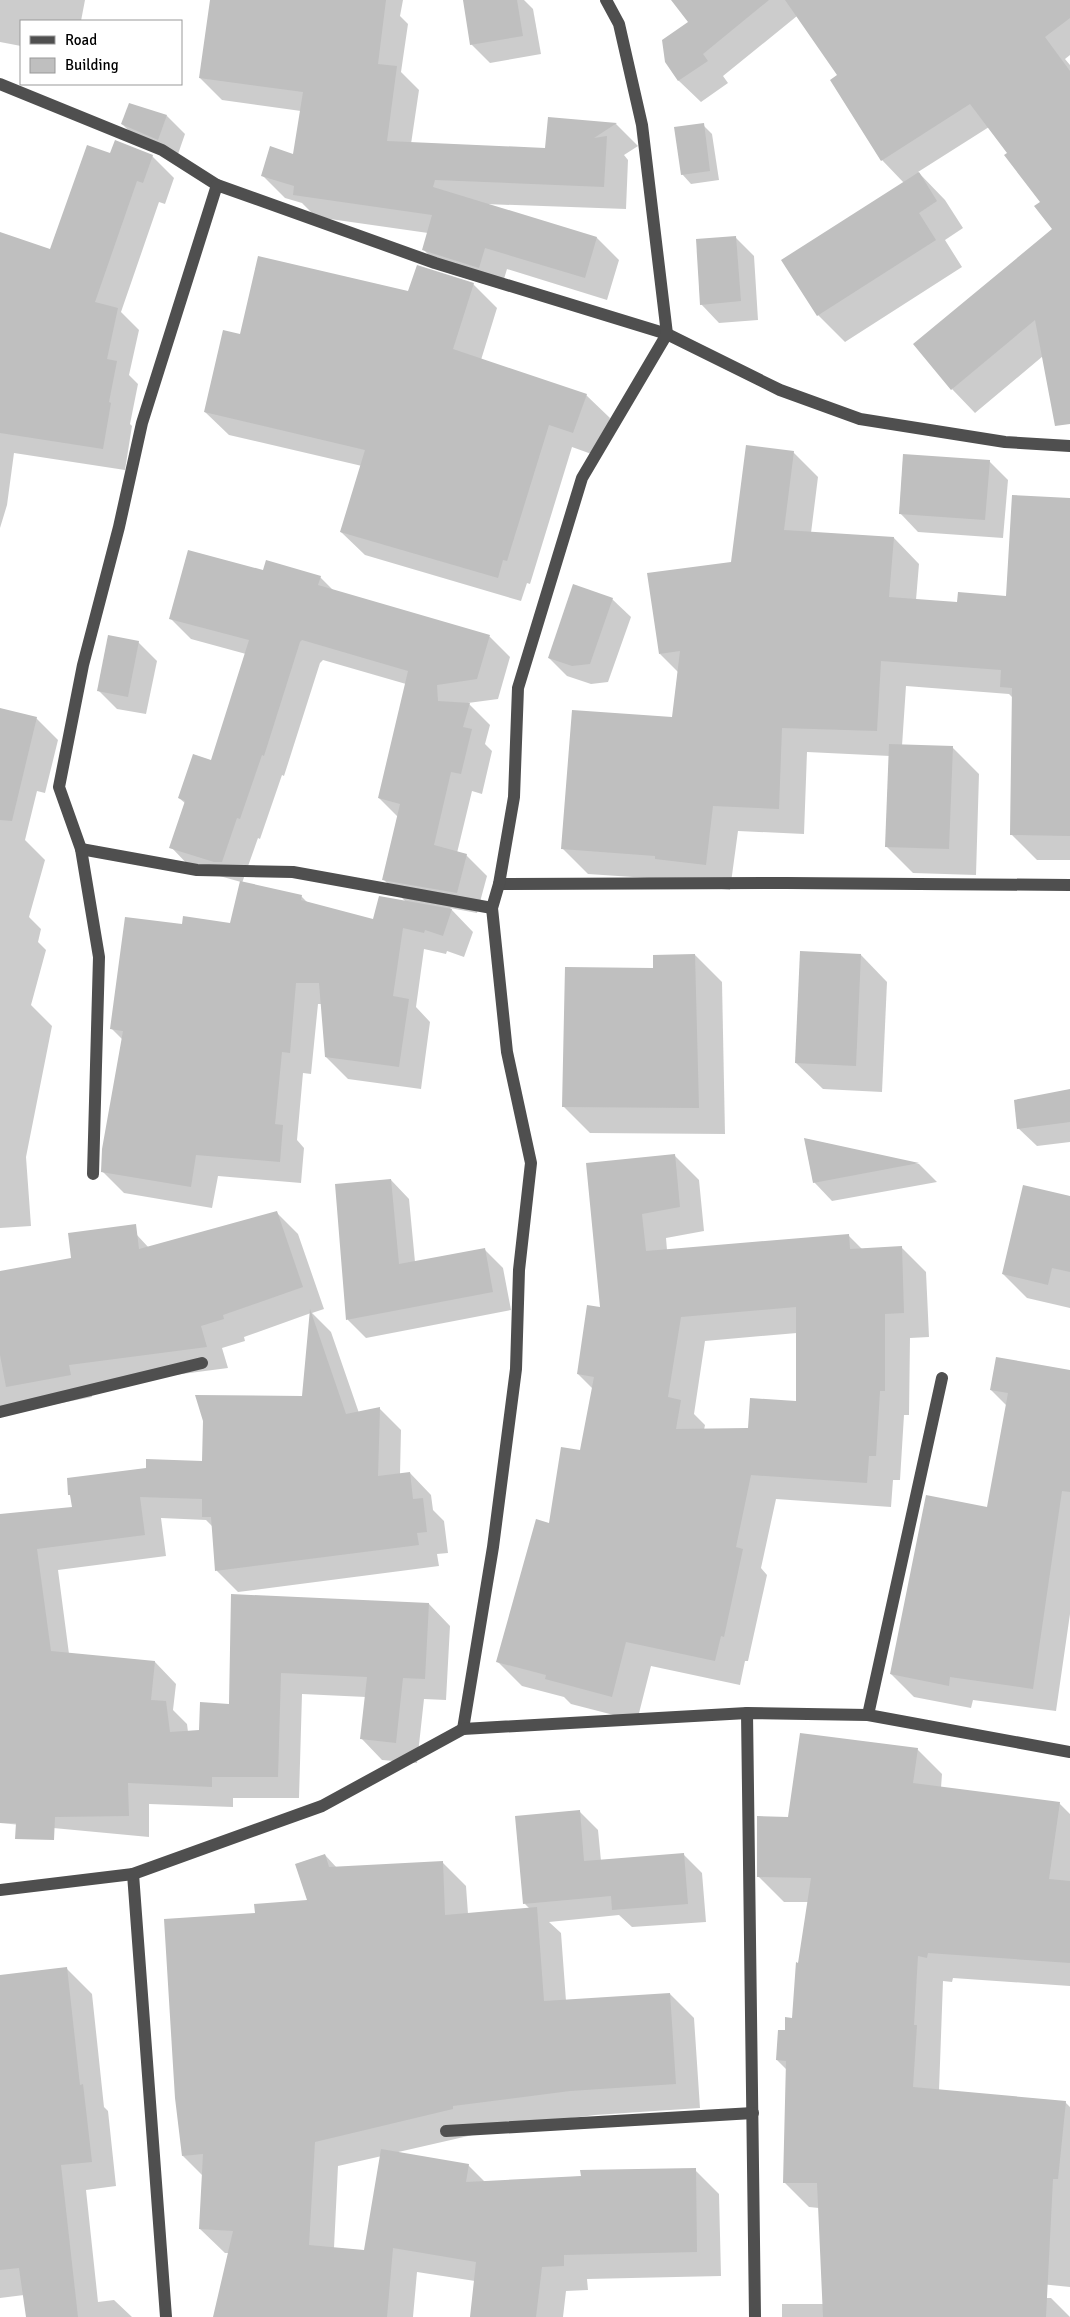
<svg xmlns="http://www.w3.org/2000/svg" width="1070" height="2317" viewBox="0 0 1070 2317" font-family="Signika,sans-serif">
<rect width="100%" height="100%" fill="#fff"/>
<!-- shadow -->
<g fill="#0003" fill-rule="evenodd">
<polygon points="0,0 85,0 81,21 21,21 21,46 0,42"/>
<polygon points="211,0 403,0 400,16 408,24 401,72 419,90 411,144 546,149 549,118 616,124 638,146 624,155 628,160 626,209 485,204 597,238 619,260 607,300 507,269 501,289 445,272 423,249 428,233 316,217 302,203 285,198 262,175 295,155 301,111 222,100 200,78"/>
<polygon points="464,0 524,0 533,9 541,54 490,63 471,44"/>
<polygon points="694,0 1070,0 1070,55 1065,59 1070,65 1070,165 989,127 918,172 945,200 963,228 945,240 962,267 845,342 818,315 904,183 882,160 839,76 797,16 723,76 728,83 701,102 679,81 666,62 690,22"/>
<polygon points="167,116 185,134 177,157 141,143 122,124"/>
<polygon points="703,125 712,134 719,180 691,184 682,174"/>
<polygon points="111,155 152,156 174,178 165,204 159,202 121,312 139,330 129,375 138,384 130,424 132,426 125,470 14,453 7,505 0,528 0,233 51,251"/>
<polygon points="1070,180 1070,418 1043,356 975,413 952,389 1054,229"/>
<polygon points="736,238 754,256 758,320 719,323 701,304"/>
<polygon points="473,284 497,308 481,360 586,395 610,418 597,456 572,447 530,584 527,583 521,601 365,555 341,532 362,466 229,435 205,412 240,336"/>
<polygon points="793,452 818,477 811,533 894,538 919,564 916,600 958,604 1007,597 1070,499 1070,860 1037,860 1012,835 1013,698 1009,694 906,686 902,746 952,747 979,774 976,875 913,873 886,846 890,756 807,752 804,834 738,831 730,890 681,884 678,880 588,874 563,849 673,718 678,672 660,654 733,563"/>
<polygon points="989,461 1008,480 1003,538 918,532 900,513"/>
<path d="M263 572 320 577 335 592 490 637 510 657 498 699 468 703 490 725 485 744 492 751 482 794 472 791 457 853 466 855 487 876 477 913 450 908 473 932 464 957 447 951 446 954 424 949 416 1007 430 1022 421 1089 348 1079 326 1057 322 1004H318L311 1074 303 1073 297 1140 304 1148 301 1183 218 1176 212 1208 124 1193 102 1171 123 1040 112 1029 183 925 231 924 241 882 191 868 171 847 186 804 179 798 212 762 246 654 191 639 171 619ZM323 660 406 684 379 798 398 817 384 880 406 902 374 921 309 904 301 896 242 883 258 838 260 839 282 775 284 776 320 663Z"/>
<polygon points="612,599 631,617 608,682 591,684 567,676 549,658"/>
<polygon points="138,642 157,661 146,714 117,709 98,690"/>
<polygon points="0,710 36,718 58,740 45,793 37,791 25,840 45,860 29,917 41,929 38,942 46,950 31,1005 52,1026 26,1157 31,1226 0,1228"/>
<polygon points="695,955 722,982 725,1134 590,1133 563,1106 654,969"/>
<polygon points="861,955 887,982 882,1092 823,1089 796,1063"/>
<polygon points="1070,1090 1070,1142 1037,1146 1018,1128"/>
<polygon points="806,1139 919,1164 937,1182 832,1201 814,1182"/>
<path d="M674 1155 699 1180 704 1231 666 1238 667 1250 849 1236 862 1249 901 1247 926 1272 929 1337 910 1338 909 1415H904L900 1480H893L891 1507 776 1499 761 1568 767 1575 748 1661H745L740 1685 651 1666 637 1721 571 1704 564 1697 522 1686 497 1661 550 1524 581 1452 593 1389 578 1374 602 1308 588 1164ZM797 1333V1402L749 1429 704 1430 705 1425 694 1414 705 1341Z"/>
<polygon points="391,1180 409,1199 415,1262 484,1249 503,1268 511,1310 366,1338 348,1320 336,1185"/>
<polygon points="1070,1196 1070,1308 1027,1298 1003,1274"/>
<polygon points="276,1212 298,1234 324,1309 312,1313 331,1332 359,1413 380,1409 401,1430 400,1474 410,1473 431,1495 433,1510 444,1521 448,1553 437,1554 439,1566 238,1592 217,1571 213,1527 206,1520 161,1518 166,1556 58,1570 69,1654 155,1662 176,1684 173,1710 187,1724 188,1732 201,1731 230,1705 232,1595 429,1604 450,1626 446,1700 424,1699 417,1763 382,1760 361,1738 366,1697 302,1694 299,1798 233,1798 233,1807 149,1804 149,1837 0,1823 0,1515 73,1508 204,1462 304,1397 311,1313 244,1337 245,1341 222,1348 228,1368 90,1386 92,1397 0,1415 0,1272 72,1259 137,1235 149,1248"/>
<polygon points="1070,1371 1070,1614 1056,1711 973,1700 971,1708 914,1697 891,1674 988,1508 1007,1406 991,1390"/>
<polygon points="917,1749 942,1774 941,1788 1059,1803 1070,1814 1070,1986 953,1978 952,1982 943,1981 939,2091 1065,2102 1070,2107 1070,2287 990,2279 1045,2298 1051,2298 1070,2317 782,2317 782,2304 824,2304 819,2208 809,2207 784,2182 787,2070 777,2060 786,2031 793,2019 809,1902 784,1902 759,1877 789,1818"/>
<path d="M580 1812 598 1830 601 1861 684 1855 702 1873 706 1922 632 1927 619 1915 549 1922 561 1933 566 2001 670 1994 694 2018 700 2108 595 2115 476 2130 477 2134 394 2153 468 2165 485 2182 695 2170 719 2194 721 2276 587 2279 588 2290 566 2291 563 2317H471L475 2281 417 2272 413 2317H214L229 2253H225L200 2229 203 2176 183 2156 256 1914 309 1902 325 1855 337 1868 442 1862 466 1886 468 1914 530 1909 525 1904ZM382 2156 365 2251 334 2248 338 2166Z"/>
<polygon points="67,1969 92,1994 104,2107 108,2111 116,2186 86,2190 98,2302 114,2300 132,2317 27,2317 24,2295 0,2298 0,1976"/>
</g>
<!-- building -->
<g fill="#bfbfbf" fill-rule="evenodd">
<polygon points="210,0 386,0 378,64 397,66 387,141 545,148 548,117 617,123 594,138 607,136 604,187 435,180 433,187 597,237 585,278 485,248 479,268 438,255 422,250 432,215 293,195 294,186 261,176 270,146 293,154 303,92 199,78"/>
<polygon points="463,0 517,0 523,36 470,45"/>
<polygon points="671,0 769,0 703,54 708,61 678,81 665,62 662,40 688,22"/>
<polygon points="785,0 1070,0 1070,18 1045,37 1070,71 1070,424 1055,426 1035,320 951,390 913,344 1052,229 1034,206 1040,202 1004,155 1007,153 970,104 881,161 830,80 837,75"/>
<polygon points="129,103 167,115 158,140 121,124"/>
<polygon points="704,123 710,171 681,175 674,127"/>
<polygon points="115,140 153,155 143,183 137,181 95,302 118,308 107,359 117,361 109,402 111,403 103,449 0,433 0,232 50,249 87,145 110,153"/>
<polygon points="919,172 937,201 919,213 936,240 817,316 781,260"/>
<polygon points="736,236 741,301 700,305 696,239"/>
<polygon points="258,256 408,291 417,265 474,283 453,349 587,394 573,433 549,425 507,561 503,560 498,578 340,532 365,450 204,412 223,330 240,334"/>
<polygon points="746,445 794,451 784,530 894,537 889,597 957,602 958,592 1006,596 1012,495 1070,498 1070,836 1010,835 1012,688 1000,687 1001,670 881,661 877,731 782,728 779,809 713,806 706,865 655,859 655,856 561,849 572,710 672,717 680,651 659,654 647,573 731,562"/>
<polygon points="903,454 990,460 985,520 899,514"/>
<polygon points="188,550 263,570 266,560 321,576 318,585 490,635 477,679 437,685 438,701 470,703 463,727 472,729 461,774 451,772 434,845 467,854 457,893 382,880 400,804 378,798 408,671 302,640 300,642 264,756 262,755 240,819 237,818 222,862 214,862 169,848 185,801 178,798 193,754 211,760 249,640 169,619"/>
<polygon points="573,584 613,598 590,664 572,666 548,658"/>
<polygon points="108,635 139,641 128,697 97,691"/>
<polygon points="0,708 37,717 12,821 0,820"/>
<polygon points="889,744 953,746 949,849 885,847"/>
<polygon points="240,881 302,895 301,900 373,919 379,896 452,909 443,936 425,930 424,933 403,928 393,996 409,999 399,1067 325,1057 319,983 296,983 290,1053 282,1052 275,1124 283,1125 280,1162 196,1155 191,1187 101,1172 102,1149 123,1031 110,1029 125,917 182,924 183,916 230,923"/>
<polygon points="800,951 861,954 856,1066 795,1063"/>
<polygon points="695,954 699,1108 562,1107 565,967 653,968 653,955"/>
<polygon points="1070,1089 1070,1122 1017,1129 1014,1100"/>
<polygon points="804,1138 919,1163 813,1183"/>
<path d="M675 1154 680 1207 642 1214 646 1251 849 1234 850 1249 902 1246 904 1313 885 1314V1391H880L876 1456H869L867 1483 751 1475 736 1547 743 1549 724 1637 721 1636 715 1661 626 1642 612 1697 545 1679 546 1675 496 1662 536 1519 549 1523 561 1447 580 1450 594 1377 577 1374 587 1305 600 1307 586 1163ZM796 1307V1401L750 1398 748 1428 676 1429 681 1400 668 1397 681 1317Z"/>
<polygon points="391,1179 399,1264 485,1248 493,1292 346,1320 335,1184"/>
<polygon points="1023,1185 1070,1196 1070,1272 1052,1268 1048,1285 1002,1274"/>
<polygon points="277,1211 303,1287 223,1315 224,1319 201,1326 207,1347 69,1365 71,1375 6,1387 0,1355 0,1271 71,1258 68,1233 136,1224 139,1249"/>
<polygon points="310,1309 346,1414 380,1407 378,1476 410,1472 413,1499 423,1498 427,1532 417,1533 419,1545 215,1571 211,1517 202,1517 202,1499 140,1497 145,1535 37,1549 51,1651 155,1661 151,1700 166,1701 170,1732 199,1730 200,1702 229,1704 231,1594 429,1603 425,1679 403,1678 396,1743 360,1739 367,1677 281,1673 278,1777 212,1777 212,1787 128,1783 129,1816 55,1817 54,1840 15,1839 16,1823 0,1823 0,1514 72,1507 70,1495 68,1495 67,1478 146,1468 146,1459 202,1461 203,1421 195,1395 302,1396"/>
<polygon points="996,1357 1070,1370 1070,1492 1062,1491 1033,1689 950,1677 949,1686 890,1674 926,1495 987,1507 1008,1393 990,1390"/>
<polygon points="800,1733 918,1748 913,1783 1060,1802 1049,1879 1070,1881 1070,1963 928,1953 927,1958 918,1956 914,2025 917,2025 913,2087 1066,2101 1058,2179 1053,2179 1046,2317 823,2317 817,2183 783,2183 786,2061 776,2060 778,2030 785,2030 785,2017 792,2018 796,1962 798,1963 811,1878 757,1877 757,1816 788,1817"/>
<polygon points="580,1810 584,1861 684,1853 688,1904 612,1910 611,1896 523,1904 515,1816"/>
<polygon points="325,1854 329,1867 443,1861 445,1915 537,1907 544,2001 670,1993 676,2084 570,2091 453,2106 453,2109 315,2142 309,2245 364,2250 381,2149 469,2164 466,2182 581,2176 580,2170 696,2168 697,2252 564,2255 564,2266 542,2267 536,2317 470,2317 476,2262 393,2248 387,2317 213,2317 233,2231 199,2229 203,2154 182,2156 175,2098 164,1919 255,1913 254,1904 307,1900 295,1864"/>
<polygon points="67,1967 80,2085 83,2084 92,2162 61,2165 78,2317 26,2317 19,2268 0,2270 0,1975"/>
</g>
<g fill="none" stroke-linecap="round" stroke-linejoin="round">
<!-- minor -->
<g stroke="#4f4f4f" stroke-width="12">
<polyline points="0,84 162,150 217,185 435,263 667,334 780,390 860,419 1005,442 1070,446"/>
<polyline points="81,849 197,870 293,872 492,908"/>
<polyline points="499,884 787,883 1070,885"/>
<polyline points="93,1174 99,957 81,849 59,787 83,665 119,527 142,423 217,185"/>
<polyline points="0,1412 202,1363"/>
<polyline points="747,1713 755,2317"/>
<polyline points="868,1715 942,1378"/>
<polyline points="463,1729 493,1547 516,1369 519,1270 531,1163 507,1052 492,908 499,884 514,797 518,688 582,478 667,334 642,125 619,24 606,0"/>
<polyline points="133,1874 166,2317"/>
<polyline points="0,1890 133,1874 322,1806 463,1729 747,1713 868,1715 1070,1752"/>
<polyline points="446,2131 753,2113"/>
</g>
</g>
<!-- legend -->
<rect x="20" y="20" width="162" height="65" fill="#ffffff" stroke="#999999"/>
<rect x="30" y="36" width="25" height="8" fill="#4f4f4f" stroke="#999999"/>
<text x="65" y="45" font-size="15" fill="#000000">Road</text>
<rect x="30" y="58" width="25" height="15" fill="#bfbfbf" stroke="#999999"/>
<text x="65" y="70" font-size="15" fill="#000000">Building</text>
</svg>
